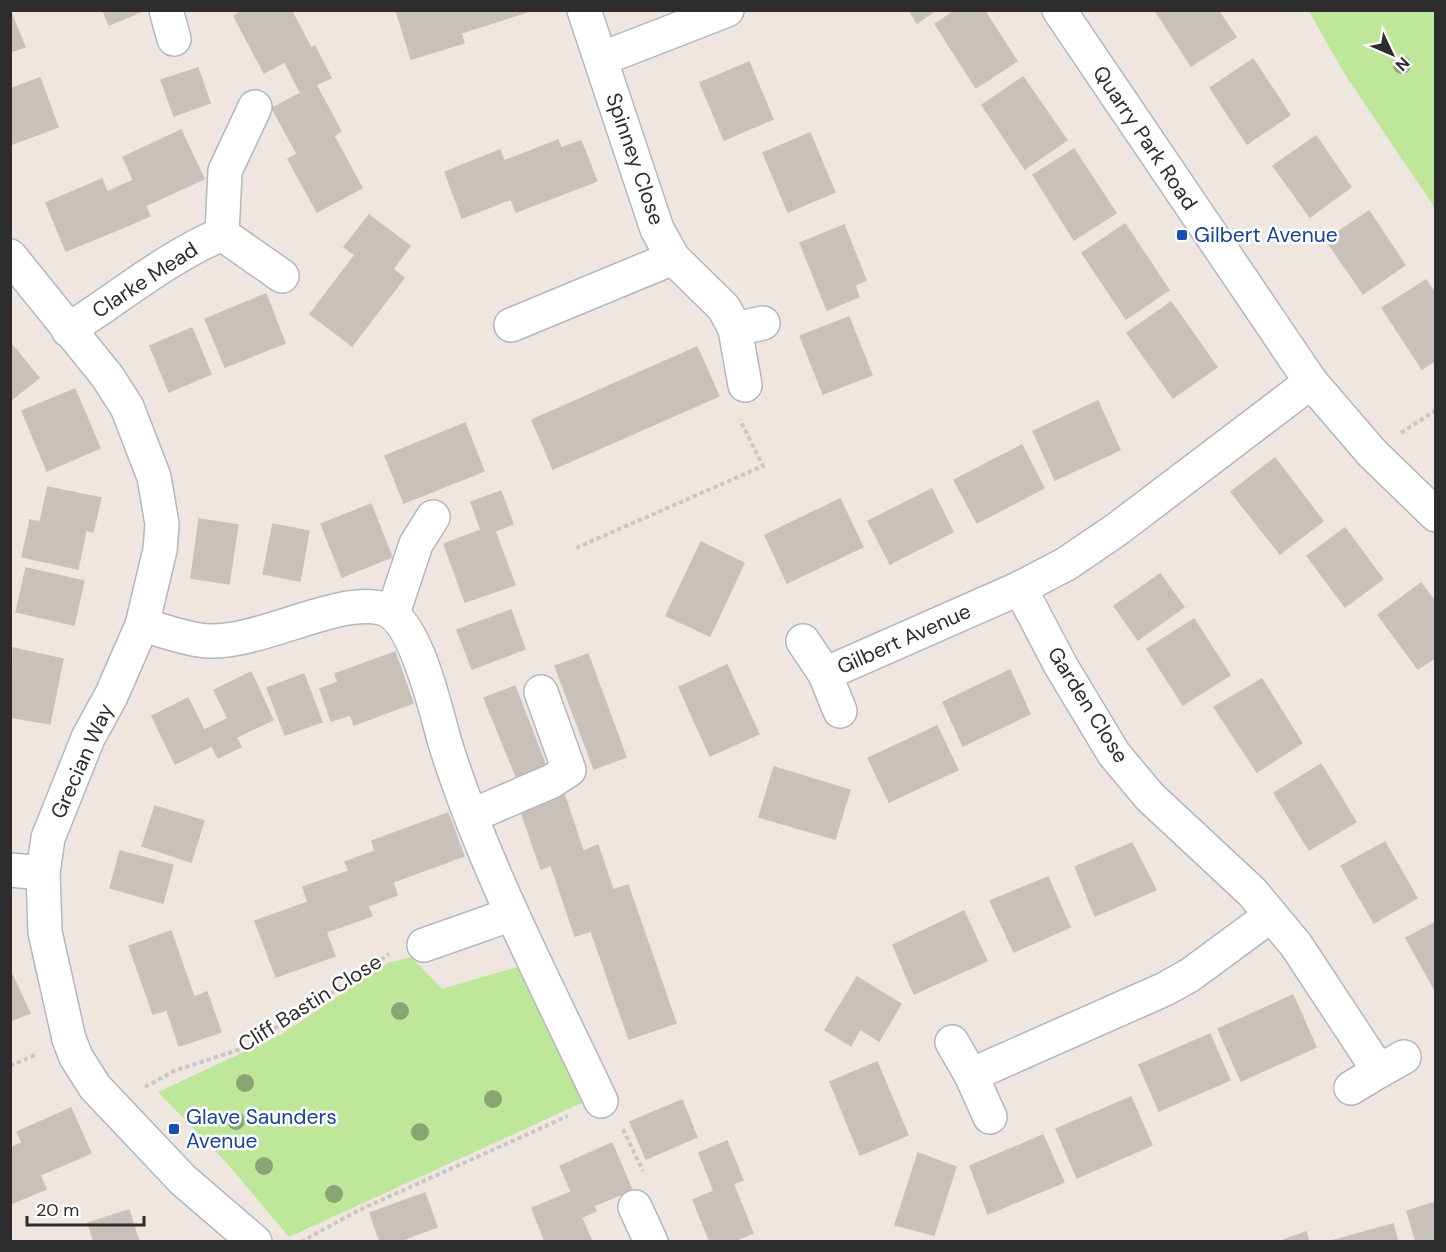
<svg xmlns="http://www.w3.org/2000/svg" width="1446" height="1252" viewBox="0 0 1446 1252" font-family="'DM Sans',sans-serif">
<rect width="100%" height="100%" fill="#efe6df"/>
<!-- green -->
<g fill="#bee79a">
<polygon points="1309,11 1435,11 1435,208 1344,73"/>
<polygon points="411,957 442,989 524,965 588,1100 289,1237 225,1161 158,1092 280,1035 388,963"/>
</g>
<!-- building -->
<g fill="#c8c1ba" stroke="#cbc2b8" stroke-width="1.5">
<polygon points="10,10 25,47 10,52"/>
<polygon points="103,10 145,10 109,25"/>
<polygon points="243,10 291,10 311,48 264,73 234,16"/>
<polygon points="396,10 533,10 461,33 464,43 411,59"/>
<polygon points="909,10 936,10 917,23"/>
<polygon points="956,10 984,10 1017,61 976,88 935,24"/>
<polygon points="1155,10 1218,10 1236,37 1191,66"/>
<polygon points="315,46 331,78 300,92 285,62"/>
<polygon points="1253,59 1290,115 1247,144 1210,88"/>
<polygon points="749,62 773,119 724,140 700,83"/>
<polygon points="198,68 210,103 174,116 161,80"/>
<polygon points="1023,77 1067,140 1025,169 982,105"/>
<polygon points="40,78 58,127 10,145 10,89"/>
<polygon points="316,85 341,131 334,136 362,188 317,212 288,159 297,154 272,108"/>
<polygon points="181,130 204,179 145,206 123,157"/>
<polygon points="810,133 835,192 788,212 763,153"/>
<polygon points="1316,136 1351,187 1310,217 1273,166"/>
<polygon points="558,140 561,148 581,141 597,181 516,212 511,199 462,218 445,172 500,150 504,161"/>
<polygon points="1074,149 1116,213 1074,240 1033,175"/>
<polygon points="102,179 122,228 66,251 46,203"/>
<polygon points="134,180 150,216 122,228 107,192"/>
<polygon points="1369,211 1405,265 1363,294 1326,240"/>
<polygon points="369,215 410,246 393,269 404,278 352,346 310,314 355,255 344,247"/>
<polygon points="1125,224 1169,290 1126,319 1082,253"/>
<polygon points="844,225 866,280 855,285 859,297 827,310 800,243"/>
<polygon points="1426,280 1436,295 1436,360 1422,369 1382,308"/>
<polygon points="266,294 285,343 225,367 205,319"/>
<polygon points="1171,302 1217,367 1173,398 1127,333"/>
<polygon points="849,317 872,375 823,394 800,336"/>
<polygon points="192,328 211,374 169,392 150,346"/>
<polygon points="10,343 18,352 10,358"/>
<polygon points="697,347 719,396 553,469 532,420"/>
<polygon points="18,352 39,378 10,401 10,358"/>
<polygon points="75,389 100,448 47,471 22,411"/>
<polygon points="1098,401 1120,450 1055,480 1033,431"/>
<polygon points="465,423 484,471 404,503 385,456"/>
<polygon points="1022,445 1044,488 977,523 954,480"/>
<polygon points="1275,458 1323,521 1280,554 1231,492"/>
<polygon points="48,487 101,498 93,532 86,530 78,569 22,557 30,520 40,522"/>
<polygon points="932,489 953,532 890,564 868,521"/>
<polygon points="501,491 513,524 495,531 515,585 465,602 444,544 481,530 471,502"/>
<polygon points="840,499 863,547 787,583 765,535"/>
<polygon points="371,504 392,557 342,577 321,524"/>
<polygon points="199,519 238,525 229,584 191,578"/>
<polygon points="273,524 309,531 300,581 263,574"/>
<polygon points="1345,528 1383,579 1345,607 1307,556"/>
<polygon points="701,542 744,563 710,636 666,616"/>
<polygon points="26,568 84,581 74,625 16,612"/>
<polygon points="1160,574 1184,607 1138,640 1114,606"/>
<polygon points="1421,583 1436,603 1436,657 1418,669 1378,615"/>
<polygon points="511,610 525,649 472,669 457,630"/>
<polygon points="1194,619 1230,675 1183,705 1147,649"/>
<polygon points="13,648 63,659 50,724 10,717"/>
<polygon points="395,652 413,703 354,725 335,674"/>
<polygon points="588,654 626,757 594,769 555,666"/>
<polygon points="727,665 759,734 710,756 679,687"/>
<polygon points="1010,670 1030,714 963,746 943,702"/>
<polygon points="251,672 273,720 237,737 214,690"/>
<polygon points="304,674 322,722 285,735 267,688"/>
<polygon points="1262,679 1302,743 1257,772 1214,707"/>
<polygon points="338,682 350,715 331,721 320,689"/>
<polygon points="515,686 547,769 518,781 484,698"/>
<polygon points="188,698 212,746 175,764 152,716"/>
<polygon points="227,719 241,747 218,758 204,730"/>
<polygon points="937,726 958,770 889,802 868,758"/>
<polygon points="1321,764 1356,822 1309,850 1274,793"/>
<polygon points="774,767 850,790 835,839 759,817"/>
<polygon points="564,794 583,851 598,845 613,890 628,885 676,1023 629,1039 591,931 575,936 551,865 541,869 520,809"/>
<polygon points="155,806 204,821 191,862 142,846"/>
<polygon points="448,813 464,856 393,882 397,895 368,906 372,916 326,932 335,956 276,977 255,921 308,902 303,887 349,871 345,862 375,851 372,841"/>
<polygon points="1385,842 1417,898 1374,923 1341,866"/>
<polygon points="1132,843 1156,890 1095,916 1075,867"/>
<polygon points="120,851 173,865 163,903 110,888"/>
<polygon points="1048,877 1070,927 1014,952 990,901"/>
<polygon points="964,911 987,961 914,994 893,945"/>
<polygon points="1436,922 1436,992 1406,938"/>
<polygon points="171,931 194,997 207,992 221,1032 179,1046 167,1010 153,1014 129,946"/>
<polygon points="10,970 30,1013 10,1021"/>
<polygon points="857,977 901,1004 879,1041 860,1029 851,1046 825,1030"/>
<polygon points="1293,995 1316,1047 1241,1081 1218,1029"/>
<polygon points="1210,1034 1230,1080 1159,1111 1139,1065"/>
<polygon points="877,1062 908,1135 860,1155 830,1082"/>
<polygon points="1131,1097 1152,1145 1077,1178 1056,1129"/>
<polygon points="682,1100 697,1137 646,1159 630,1122"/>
<polygon points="71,1108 91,1153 40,1175 46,1189 10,1204 10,1148 22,1143 17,1132"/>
<polygon points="1043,1135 1064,1182 988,1214 970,1166"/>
<polygon points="727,1141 743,1180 714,1191 699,1153"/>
<polygon points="612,1143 632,1190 593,1206 574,1160"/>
<polygon points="918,1153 956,1167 934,1235 895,1225"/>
<polygon points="574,1160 596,1211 582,1217 560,1166"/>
<polygon points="733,1183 753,1233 731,1242 710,1242 693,1200"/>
<polygon points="571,1192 592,1242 545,1242 532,1208"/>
<polygon points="425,1193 437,1227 397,1242 380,1242 370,1213"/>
<polygon points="1436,1202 1436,1242 1416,1242 1407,1211"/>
<polygon points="129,1210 139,1242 94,1242 88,1223"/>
<polygon points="1393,1224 1398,1242 1328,1242"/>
<polygon points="1306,1232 1309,1242 1278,1242"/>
</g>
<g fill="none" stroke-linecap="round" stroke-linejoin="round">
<defs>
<g id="minor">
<polyline points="166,10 174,39"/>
<polyline points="584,10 657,229 673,258 724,308 735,329 745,385"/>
<polyline points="1059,10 1311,382 1372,453 1436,515"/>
<polyline points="601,59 727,10"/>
<polyline points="222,234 282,276"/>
<polyline points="10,256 107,376 127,407 154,477 162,524 160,550 142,625 111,696 88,738 48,838 43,873 45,932 69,1039 76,1057 95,1087 183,1180 255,1242"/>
<polyline points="511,325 673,258"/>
<polyline points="735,329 763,323"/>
<path d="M68 330C120 297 166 258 222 234L225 171 255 107"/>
<polyline points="1020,588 1061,666 1114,754 1150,797 1252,892 1296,945 1379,1071 1404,1057"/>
<polyline points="393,613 416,544 433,517"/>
<path d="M142 625C163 630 187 640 208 641 262 643 334 598 381 608 416 616 436 712 445 743 484 867 546 984 601 1101"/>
<polyline points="803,641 825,674 1020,588 1066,564 1116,530 1311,382"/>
<polyline points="825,674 840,711"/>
<polyline points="471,816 552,781 569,770 541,692"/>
<polyline points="10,870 43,873"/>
<polyline points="424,945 512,914"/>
<polyline points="952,1042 971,1075 1165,989 1190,975 1270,916"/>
<polyline points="971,1075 990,1117"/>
<polyline points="1351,1088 1379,1071"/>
<polyline points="635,1207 651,1242"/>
</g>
</defs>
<!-- minor casing -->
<use href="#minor" stroke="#b3b7c1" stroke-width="36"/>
<!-- path -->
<g stroke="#c8c8c8" stroke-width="4" stroke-dasharray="4.5 3" stroke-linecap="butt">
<polyline points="1401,433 1436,410"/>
<polyline points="576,548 763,466 740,420"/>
<polyline points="10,1066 37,1054"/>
<polyline points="145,1087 174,1071 247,1047 307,1007 350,982 389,954"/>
<polyline points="623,1129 643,1171"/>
<polyline points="301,1242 357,1211 568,1116"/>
</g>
<!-- minor -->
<use href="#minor" stroke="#fff" stroke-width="33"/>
</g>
<!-- trees -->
<g fill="#89a572">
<circle cx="1402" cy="65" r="9"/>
<circle cx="400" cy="1011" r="9"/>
<circle cx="245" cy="1083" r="9"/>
<circle cx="493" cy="1099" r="9"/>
<circle cx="236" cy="1121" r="9"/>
<circle cx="420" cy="1132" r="9"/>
<circle cx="264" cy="1166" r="9"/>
<circle cx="334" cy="1194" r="9"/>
</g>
<!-- markers -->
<g fill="#1a4fb4" stroke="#fff" stroke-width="2">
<rect x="1176" y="229" width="12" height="12" rx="3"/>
<rect x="168" y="1123" width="12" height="12" rx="3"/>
</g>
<g text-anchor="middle" stroke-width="5" stroke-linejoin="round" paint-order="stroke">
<!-- street labels -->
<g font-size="21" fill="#2d2d2d" stroke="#fff">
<text transform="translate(1145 138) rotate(56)" y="7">Quarry Park Road</text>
<text transform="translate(635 159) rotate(71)" y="7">Spinney Close</text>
<text transform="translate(145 280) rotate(-33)" y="7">Clarke Mead</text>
<text transform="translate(904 639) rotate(-24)" y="7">Gilbert Avenue</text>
<text transform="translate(1088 705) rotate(58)" y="7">Garden Close</text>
<text transform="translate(82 761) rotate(-66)" y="7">Grecian Way</text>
<text transform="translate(310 1003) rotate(-32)" y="7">Cliff Bastin Close</text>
</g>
<!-- transit labels -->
<g font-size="21" fill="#164399" stroke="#fff" text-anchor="start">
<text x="1194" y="242">Gilbert Avenue</text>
<text x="186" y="1124">Glave Saunders<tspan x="186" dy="24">Avenue</tspan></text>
</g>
</g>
<!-- border -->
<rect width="1446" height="1252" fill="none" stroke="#2d2d2d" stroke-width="24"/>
<!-- north arrow -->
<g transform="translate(1392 54) rotate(134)" stroke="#ffffff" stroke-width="4.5" paint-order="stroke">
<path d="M0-4.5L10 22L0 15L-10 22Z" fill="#2d2d2d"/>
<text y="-9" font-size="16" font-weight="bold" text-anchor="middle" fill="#2d2d2d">N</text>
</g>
<!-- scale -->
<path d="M27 1216v9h117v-9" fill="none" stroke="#2d2d2d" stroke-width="3"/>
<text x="36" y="1216" font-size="18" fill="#2d2d2d" stroke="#ffffff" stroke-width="4.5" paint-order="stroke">20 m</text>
</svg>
